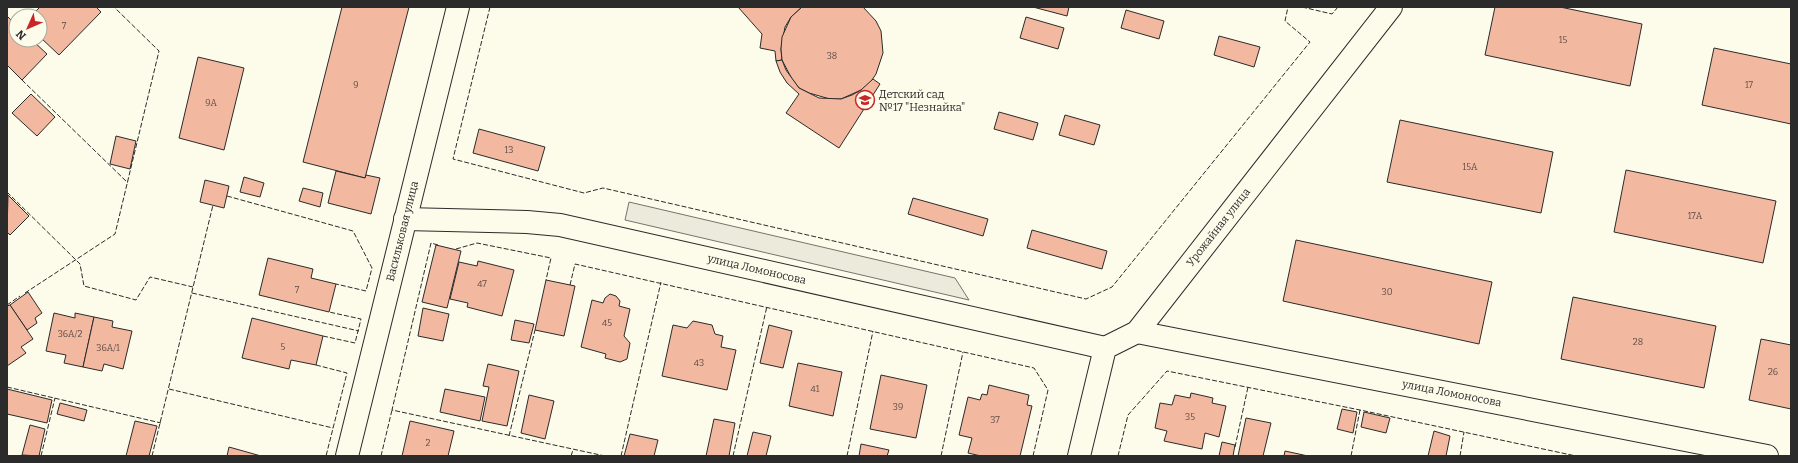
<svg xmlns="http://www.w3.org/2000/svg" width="1798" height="463" viewBox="0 0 1798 463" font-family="Bitter,serif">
<rect width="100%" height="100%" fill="#fdfbea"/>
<!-- parking -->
<polygon fill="#eceadb" stroke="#74746e" points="629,202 955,278 969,300 625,220"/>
<!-- building -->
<g fill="#f2b8a0" stroke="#2b2b2b">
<polygon points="40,7 96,7 101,12 59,55 40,37 40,16 31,16"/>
<polygon points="342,7 409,7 365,178 303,162"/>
<polygon points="738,7 802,7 791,17 785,27 781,49 782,60 776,61 775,51 760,48 762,34"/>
<polygon points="802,7 863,7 876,21 881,31 883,53 876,74 870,83 861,90 841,99 830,99 809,93 799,88 792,79 782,60 781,49 782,37 791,17"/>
<polygon points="1033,7 1069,7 1067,16"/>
<polygon points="1495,7 1560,7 1642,24 1630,86 1485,55"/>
<polygon points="1126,10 1164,21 1159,39 1121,28"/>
<polygon points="7,16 16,25 16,40 32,40 47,54 22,80 7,65"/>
<polygon points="1026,17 1064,28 1058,49 1020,38"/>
<polygon points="1219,36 1260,47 1254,67 1214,55"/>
<polygon points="1714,48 1791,64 1791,124 1702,105"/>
<polygon points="198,57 244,68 224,150 179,138"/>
<polygon points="782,60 786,70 799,88 819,98 841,99 852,95 861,90 873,79 880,84 839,148 786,113 799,94 787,83 780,72 776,61"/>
<polygon points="31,94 55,117 37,136 12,113"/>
<polygon points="999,112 1038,123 1033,140 994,129"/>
<polygon points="1065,115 1100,125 1094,145 1059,135"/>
<polygon points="1400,120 1553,152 1541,213 1387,182"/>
<polygon points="479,129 545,147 538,171 473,153"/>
<polygon points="116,136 136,141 130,169 110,164"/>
<polygon points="1626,170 1776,201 1763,263 1614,232"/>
<polygon points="336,171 365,178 366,175 380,178 371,214 328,203"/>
<polygon points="244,177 264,183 260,197 240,192"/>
<polygon points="205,180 229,186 224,208 200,202"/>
<polygon points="303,188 323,193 320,207 299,201"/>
<polygon points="8,195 29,216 10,235 7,232"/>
<polygon points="913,198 988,219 983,236 908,214"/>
<polygon points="1032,230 1107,251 1102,269 1027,248"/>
<polygon points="1296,240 1492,282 1479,344 1283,301"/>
<polygon points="436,245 461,251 447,308 422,302"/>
<polygon points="268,258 313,269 311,278 336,284 329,312 259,295"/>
<polygon points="478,261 514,270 502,316 467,307 468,303 450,299 459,262 477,266"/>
<polygon points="546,280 575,286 564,336 535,330"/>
<polygon points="28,292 42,313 35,318 37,323 27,330 10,305"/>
<polygon points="610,294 616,296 620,301 619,306 630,309 624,336 630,343 627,359 620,362 605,358 606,354 581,347 592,300 603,303 605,298"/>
<polygon points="1573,297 1716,326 1704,388 1561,359"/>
<polygon points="10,305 33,339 21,347 26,353 7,366 7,306"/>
<polygon points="423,308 449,314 443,341 418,336"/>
<polygon points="54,313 75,318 75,313 94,317 83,367 64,363 66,355 46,351"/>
<polygon points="94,317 113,321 112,327 132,331 123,369 104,364 102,371 83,367"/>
<polygon points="252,318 323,336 316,365 291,360 289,369 242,358"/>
<polygon points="515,320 534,324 529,343 511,340"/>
<polygon points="693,321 712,325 715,334 723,336 721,347 736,350 727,390 662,376 673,325 687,328"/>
<polygon points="769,325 792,331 783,368 760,363"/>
<polygon points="1761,339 1791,345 1791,409 1749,400"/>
<polygon points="798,363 842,372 833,416 789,406"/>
<polygon points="488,364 519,371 507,426 482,421 489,387 483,386"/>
<polygon points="881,375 927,385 916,438 870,429"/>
<polygon points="989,385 1029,395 1027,405 1032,406 1020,456 981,456 968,453 972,438 959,435 968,397 980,400 982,394 987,395"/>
<polygon points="7,389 52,400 47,423 7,414"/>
<polygon points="445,389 485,397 480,421 440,412"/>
<polygon points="1191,393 1213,398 1212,403 1226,406 1219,437 1205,433 1202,449 1164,441 1167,431 1155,428 1160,403 1172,405 1175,395 1190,398"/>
<polygon points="529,395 554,401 545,439 521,433"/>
<polygon points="60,403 87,410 84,421 57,414"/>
<polygon points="1342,409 1357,412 1353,433 1337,429"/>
<polygon points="1364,412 1390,418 1386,433 1361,427"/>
<polygon points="1246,418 1271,423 1263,456 1238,456"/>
<polygon points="714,419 735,423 729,456 706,456"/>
<polygon points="135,421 157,426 149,456 126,456"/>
<polygon points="410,421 454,431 448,456 402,456"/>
<polygon points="30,425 45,429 39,456 22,455"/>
<polygon points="1434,431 1450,436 1446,456 1428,456"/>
<polygon points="753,432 771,436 766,456 747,456"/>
<polygon points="630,434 658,440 654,456 624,456"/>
<polygon points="1222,442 1235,445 1233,456 1219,456"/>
<polygon points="861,444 889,450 887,456 859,456"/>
<polygon points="229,447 261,456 227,456"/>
<polygon points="1285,451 1308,456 1284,456"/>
</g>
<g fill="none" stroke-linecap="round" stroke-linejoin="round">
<defs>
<g id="minor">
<polyline points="405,219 527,222 560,225 1105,348"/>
<polyline points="1137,332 1767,456"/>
<polyline points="347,456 458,7"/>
<polyline points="1079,456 1105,348 1137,332 1391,7"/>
</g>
</defs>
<!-- minor casing -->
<use href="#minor" stroke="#2b2b2b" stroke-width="24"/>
<!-- minor -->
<use href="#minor" stroke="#fdfbea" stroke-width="22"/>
<!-- fence -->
<g stroke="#2b2b2b" stroke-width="1" stroke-dasharray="5 2" stroke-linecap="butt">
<polyline points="490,7 453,159 584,193 603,188 1086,299 1112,287 1310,42 1285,21 1288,7"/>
<polyline points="1302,7 1332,14 1338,7"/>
<polyline points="22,80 128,183"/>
<polyline points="7,192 80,264 84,286 136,300 150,277 193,287"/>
<polyline points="227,196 353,231 372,268 366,291 336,284"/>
<polyline points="438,245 431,243 392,410 605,456"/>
<polyline points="456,249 477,243 551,258 546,280"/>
<polyline points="570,285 575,264 1034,368 1048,390 1033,456"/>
<polyline points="25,293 115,234 159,51 114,7"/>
<polyline points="192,293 359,331"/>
<polyline points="7,305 20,296"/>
<polyline points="323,336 355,343 361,319 329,312"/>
<polyline points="316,365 347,373 326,456"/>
<polyline points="7,387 161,423"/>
<polyline points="169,389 333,428"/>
<polyline points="509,436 535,330"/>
<polyline points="1235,447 1248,387"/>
<polyline points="41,456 55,398"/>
<polyline points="152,456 213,205"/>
<polyline points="381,456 392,410"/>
<polyline points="571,456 573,450"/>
<polyline points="621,456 661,282"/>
<polyline points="733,456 767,306"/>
<polyline points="847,456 873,331"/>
<polyline points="941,456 963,352"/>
<polyline points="1118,456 1128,415 1167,371 1360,410 1576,456"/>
<polyline points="1351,456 1360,410"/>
<polyline points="1460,456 1464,432"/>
</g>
</g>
<!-- icons -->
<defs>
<symbol id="school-ring" viewBox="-11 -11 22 22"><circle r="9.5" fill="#fdfbea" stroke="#c62828" stroke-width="1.5"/><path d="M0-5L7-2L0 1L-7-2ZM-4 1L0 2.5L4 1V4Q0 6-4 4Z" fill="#c62828"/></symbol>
</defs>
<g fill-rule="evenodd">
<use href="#school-ring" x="854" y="89" width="22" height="22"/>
</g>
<g text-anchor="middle" stroke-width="3" stroke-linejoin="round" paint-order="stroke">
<!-- number labels -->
<g font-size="9" fill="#5d4e48">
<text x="64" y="29">7</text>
<text x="1563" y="43">15</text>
<text x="832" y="59">38</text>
<text x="356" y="88">9</text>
<text x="1749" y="88">17</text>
<text x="211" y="106">9А</text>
<text x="509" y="153">13</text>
<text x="1470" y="170">15А</text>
<text x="1695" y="219">17А</text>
<text x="482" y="287">47</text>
<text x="297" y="293">7</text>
<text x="1387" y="295">30</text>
<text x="607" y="326">45</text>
<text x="70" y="337">36А/2</text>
<text x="1638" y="345">28</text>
<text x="283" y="350">5</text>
<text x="108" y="351">36А/1</text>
<text x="699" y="366">43</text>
<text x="1773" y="375">26</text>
<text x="815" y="392">41</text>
<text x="898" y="410">39</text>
<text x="1190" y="420">35</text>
<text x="995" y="423">37</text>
<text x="428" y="446">2</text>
</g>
<!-- poi labels -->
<g font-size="11" fill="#2b2b2b" stroke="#fdfbea" text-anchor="start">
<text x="879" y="98">Детский сад<tspan x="879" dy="13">№17 "Незнайка"</tspan></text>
</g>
<!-- street labels -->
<g font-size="11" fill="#2b2b2b" stroke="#fdfbea">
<text transform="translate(1218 227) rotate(-52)" y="4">Урожайная улица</text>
<text transform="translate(402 231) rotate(-76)" y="4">Васильковая улица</text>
<text transform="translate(757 269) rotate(13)" y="4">улица Ломоносова</text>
<text transform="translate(1452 393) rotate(11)" y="4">улица Ломоносова</text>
</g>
</g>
<!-- border -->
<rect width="1798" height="463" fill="none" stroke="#2b2b2b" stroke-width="16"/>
<!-- north arrow -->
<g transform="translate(28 28) rotate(225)"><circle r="19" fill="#fdfbea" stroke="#a9a89e"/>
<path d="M0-3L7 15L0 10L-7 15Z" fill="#c62828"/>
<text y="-6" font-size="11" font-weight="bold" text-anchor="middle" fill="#2b2b2b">N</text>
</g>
</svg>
